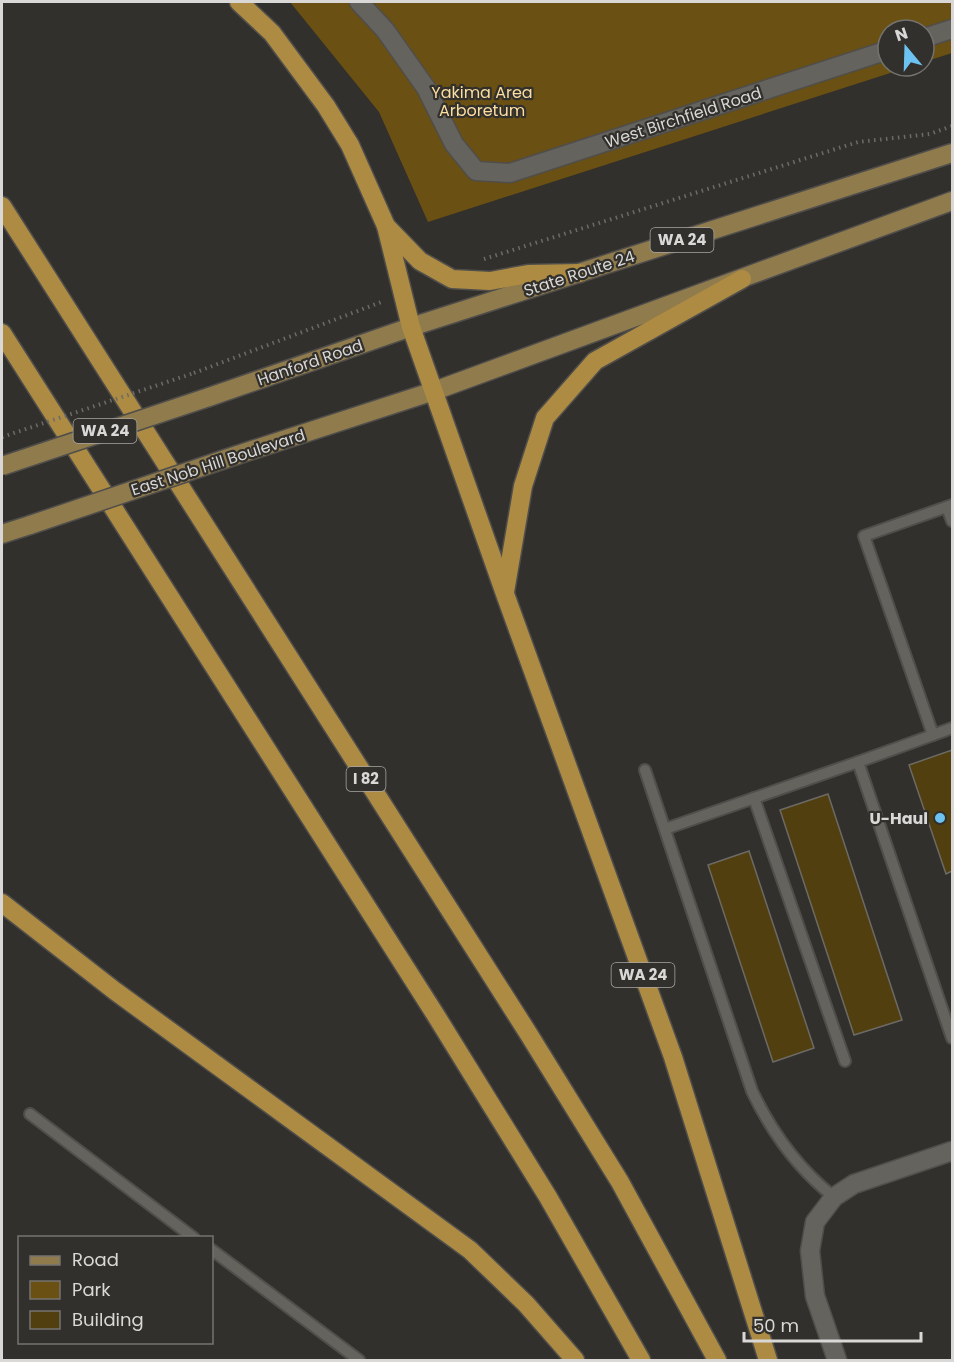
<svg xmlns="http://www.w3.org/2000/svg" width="954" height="1362" viewBox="0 0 954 1362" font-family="Poppins,sans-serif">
<rect width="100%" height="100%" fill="#32302c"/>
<!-- green -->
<polygon fill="#6a5012" points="290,2 952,2 952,53 924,62 924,30 888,30 888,66 912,66 428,222 379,112"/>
<!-- building -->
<g fill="#523f10" stroke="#6c6a65" stroke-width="1.5">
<polygon points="952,750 952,871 946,874 909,765"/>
<polygon points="828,794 902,1020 854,1035 780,810"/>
<polygon points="749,851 814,1048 773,1062 708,865"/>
</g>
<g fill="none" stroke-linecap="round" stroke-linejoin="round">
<defs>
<g id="service">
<polyline points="952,505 864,536 933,735 952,728"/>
<polyline points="947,507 952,521"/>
<polyline points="933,735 858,762 952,1038"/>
<path d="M645 770 752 1091C772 1133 797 1168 834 1197"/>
<polyline points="754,798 845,1061"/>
<polyline points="665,829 858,762"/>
<polyline points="30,1114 194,1238"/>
<polyline points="212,1250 359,1360"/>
</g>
<g id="minor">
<polyline points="359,2 385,30 426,88 454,144 476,171 510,173 888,50"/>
<polyline points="924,38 952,29"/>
<polyline points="837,1360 815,1296 810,1251 815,1222 834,1197 854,1184 952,1151"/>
</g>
<g id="primary">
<polyline points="209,397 411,327 952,153"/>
<polyline points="237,455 434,391 952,201"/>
<polyline points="2,534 30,525"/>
</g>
<g id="motorway">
<polyline points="239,2 272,33 326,106 350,145 386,226 411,327 505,594 673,1057 768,1360"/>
<polyline points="2,206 528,1033 620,1182 717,1360"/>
<polyline points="386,226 420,261 452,279 490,281 528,274 580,273"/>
<polyline points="2,333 435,1014 548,1197 641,1360"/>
<polyline points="505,592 523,486 545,418 595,361 742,279"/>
<polyline points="2,903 115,991 470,1250 526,1304 575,1360"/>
</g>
</defs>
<!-- service casing -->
<use href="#service" stroke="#504e4b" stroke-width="14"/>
<!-- minor casing -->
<use href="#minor" stroke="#504e4b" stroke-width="21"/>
<!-- primary casing -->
<use href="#primary" stroke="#504e4b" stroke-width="21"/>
<!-- motorway casing -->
<use href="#motorway" stroke="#504e4b" stroke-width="21"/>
<!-- path -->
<g stroke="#6d6b68" stroke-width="4" stroke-dasharray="1.5 4.5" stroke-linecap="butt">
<polyline points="484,259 858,142 930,134 952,126"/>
<polyline points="194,373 384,301"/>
</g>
<!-- service -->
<use href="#service" stroke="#65635e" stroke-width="10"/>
<!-- minor -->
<use href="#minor" stroke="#65635e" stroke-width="18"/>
<!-- primary -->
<use href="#primary" stroke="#907b4d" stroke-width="18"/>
<!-- motorway -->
<use href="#motorway" stroke="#ad8b42" stroke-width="18"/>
<defs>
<g id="primary-bridge">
<polyline points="2,466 209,397"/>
<polyline points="30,525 237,455"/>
</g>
</defs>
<!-- primary-bridge casing -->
<use href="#primary-bridge" stroke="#504e4b" stroke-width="21" stroke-linecap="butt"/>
<!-- path-bridge -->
<polyline stroke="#6d6b68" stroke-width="4" stroke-dasharray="1.5 4.5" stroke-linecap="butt" points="2,437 194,373"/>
<!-- primary-bridge -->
<use href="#primary-bridge" stroke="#907b4d" stroke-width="18"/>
</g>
<!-- markers -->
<circle fill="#6cc3f2" stroke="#32302c" stroke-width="2" cx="940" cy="818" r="6"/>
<g text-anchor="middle" stroke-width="4.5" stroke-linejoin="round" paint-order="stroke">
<!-- shield labels -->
<g fill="#32302c" stroke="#a8a6a3" stroke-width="1.5">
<rect x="650.5" y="228" width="63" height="24" rx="4.5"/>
<rect x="73.5" y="419" width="63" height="24" rx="4.5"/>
<rect x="346.5" y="767" width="39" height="24" rx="4.5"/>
<rect x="611.5" y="963" width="63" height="24" rx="4.5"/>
</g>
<g font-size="15" font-weight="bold" fill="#dad8d6">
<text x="682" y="245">WA 24</text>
<text x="105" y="436">WA 24</text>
<text x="366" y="784">I 82</text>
<text x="643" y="980">WA 24</text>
</g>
<!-- park labels -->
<g font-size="16" fill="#fbdd9f" stroke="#32302c">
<text x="482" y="98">Yakima Area<tspan x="482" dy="18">Arboretum</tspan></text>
</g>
<!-- street labels -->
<g font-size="16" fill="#dad8d6" stroke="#32302c">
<text transform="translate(683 117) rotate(-18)" y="6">West Birchfield Road</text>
<text transform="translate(579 273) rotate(-18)" y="6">State Route 24</text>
<text transform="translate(310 362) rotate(-19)" y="6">Hanford Road</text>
<text transform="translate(218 462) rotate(-18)" y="6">East Nob Hill Boulevard</text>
</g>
<!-- poi labels -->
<g font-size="16" font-weight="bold" fill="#dad8d6" stroke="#32302c" text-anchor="end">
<text x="928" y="824">U-Haul</text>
</g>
</g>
<!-- border -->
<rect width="954" height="1362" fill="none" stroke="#dad8d6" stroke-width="6"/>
<!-- legend -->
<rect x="18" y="1236" width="195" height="108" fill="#32302c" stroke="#757370" stroke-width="1.5"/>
<rect x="30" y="1256" width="30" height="9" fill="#907b4d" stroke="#757370" stroke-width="1.5"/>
<text x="72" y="1266" font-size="18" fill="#dad8d6">Road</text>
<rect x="30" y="1281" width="30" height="18" fill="#6a5012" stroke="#757370" stroke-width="1.5"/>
<text x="72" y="1296" font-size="18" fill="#dad8d6">Park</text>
<rect x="30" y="1311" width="30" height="18" fill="#523f10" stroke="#757370" stroke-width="1.5"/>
<text x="72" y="1326" font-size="18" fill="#dad8d6">Building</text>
<!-- north arrow -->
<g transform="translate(906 48) rotate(341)"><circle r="28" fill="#32302c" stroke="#757370" stroke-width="1.5"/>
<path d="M0-4.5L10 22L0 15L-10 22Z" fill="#6cc3f2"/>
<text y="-9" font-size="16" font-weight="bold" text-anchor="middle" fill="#dad8d6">N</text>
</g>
<!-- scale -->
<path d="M744 1332v9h177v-9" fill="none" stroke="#dad8d6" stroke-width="3"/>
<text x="753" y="1332" font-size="18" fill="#dad8d6" stroke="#32302c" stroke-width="4.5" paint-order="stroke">50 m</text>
</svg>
